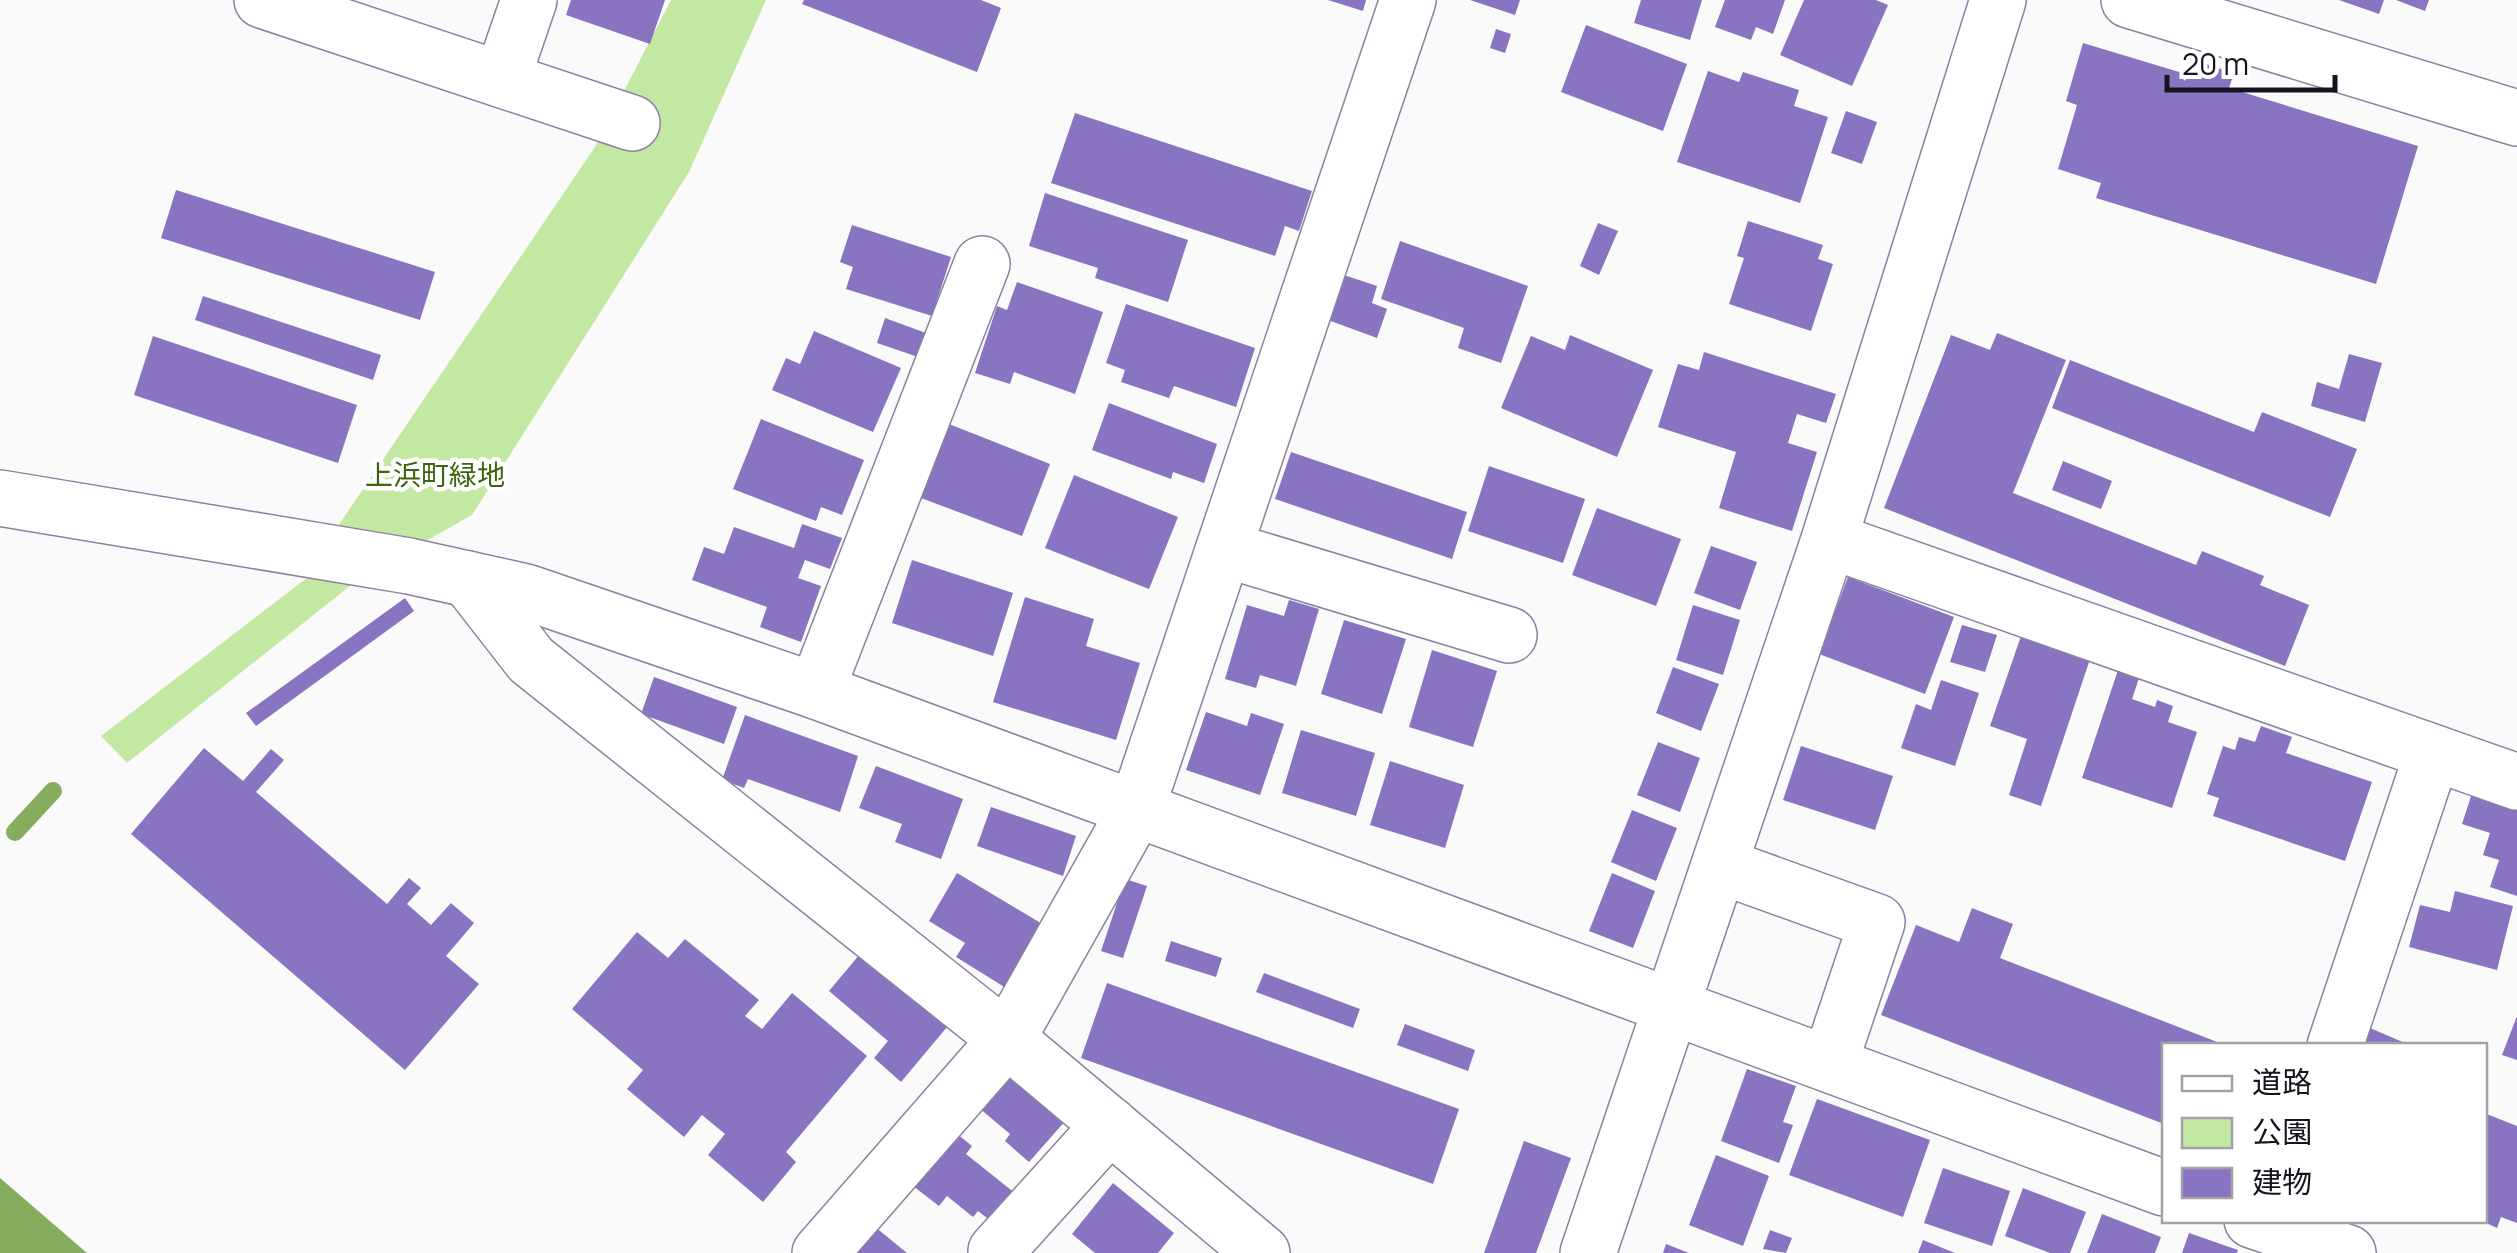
<svg xmlns="http://www.w3.org/2000/svg" width="2517" height="1253" viewBox="0 0 2517 1253" font-family="Manrope,'Noto Sans JP',sans-serif">
<rect width="100%" height="100%" fill="#fafafa"/>
<!-- green -->
<polygon fill="#c3e8a2" points="671,0 766,0 689,172 472,515 360,578 127,763 101,736 316,571 338,526 595,147"/>
<!-- water -->
<polygon fill="#85ad5d" points="0,1178 87,1253 0,1253"/>
<g fill="none" stroke-linecap="round" stroke-linejoin="round">
<!-- stream -->
<polyline stroke="#85ad5d" stroke-width="18" points="15,832 53,791"/>
</g>
<!-- building -->
<g fill="#8974c2">
<polygon points="571,0 665,0 650,44 566,15"/>
<polygon points="804,0 981,0 1001,8 977,72 802,4"/>
<polygon points="1328,0 1366,0 1363,11"/>
<polygon points="1470,0 1520,0 1515,15"/>
<polygon points="1641,0 1702,0 1690,40 1634,23"/>
<polygon points="1725,0 1785,0 1773,34 1756,27 1751,40 1715,27"/>
<polygon points="1804,0 1876,0 1888,5 1852,86 1780,55"/>
<polygon points="2339,0 2384,0 2379,14"/>
<polygon points="2396,0 2429,0 2425,11"/>
<polygon points="1586,25 1687,64 1663,131 1561,92"/>
<polygon points="1496,29 1511,34 1505,53 1490,48"/>
<polygon points="2083,43 2189,75 2194,60 2234,73 2229,88 2418,146 2376,284 2096,198 2101,183 2058,169 2077,105 2066,101"/>
<polygon points="1708,71 1739,82 1743,72 1799,90 1794,106 1828,117 1800,203 1677,162"/>
<polygon points="1846,111 1877,122 1862,164 1831,153"/>
<polygon points="1075,113 1312,191 1299,231 1285,226 1275,256 1051,183"/>
<polygon points="176,190 435,272 420,320 161,238"/>
<polygon points="1045,193 1188,240 1168,302 1095,278 1098,268 1029,246"/>
<polygon points="1748,221 1823,245 1818,259 1833,264 1811,331 1729,304 1744,258 1737,256"/>
<polygon points="1598,223 1618,231 1599,275 1580,266"/>
<polygon points="852,225 951,257 932,316 846,289 853,267 840,262"/>
<polygon points="1400,241 1528,286 1501,363 1458,348 1464,328 1381,299"/>
<polygon points="1344,275 1377,286 1372,303 1387,309 1377,338 1328,320"/>
<polygon points="1017,282 1103,312 1075,394 1014,372 1010,384 975,373 997,306 1007,310"/>
<polygon points="203,296 381,355 373,380 195,320"/>
<polygon points="1126,304 1255,348 1236,407 1174,386 1169,398 1121,382 1125,370 1106,363"/>
<polygon points="885,318 926,333 918,357 877,343"/>
<polygon points="814,331 901,368 873,432 772,390 786,358 800,364"/>
<polygon points="1997,333 2066,360 2013,493 2196,565 2202,551 2264,576 2260,585 2309,605 2285,666 1884,508 1951,335 1990,350"/>
<polygon points="1570,335 1653,370 1617,457 1501,408 1531,336 1565,350"/>
<polygon points="153,336 357,405 338,463 134,395"/>
<polygon points="1704,352 1836,394 1826,423 1797,414 1788,443 1817,452 1792,531 1719,508 1736,452 1658,427 1678,364 1699,370"/>
<polygon points="2349,354 2382,363 2365,422 2311,406 2317,382 2339,389"/>
<polygon points="2070,360 2254,432 2262,412 2357,449 2330,517 2052,408"/>
<polygon points="1109,403 1217,444 1204,483 1173,472 1171,479 1092,450"/>
<polygon points="761,419 864,460 842,515 821,507 816,521 733,489"/>
<polygon points="949,424 1050,464 1022,536 921,498"/>
<polygon points="1291,452 1467,512 1452,559 1275,499"/>
<polygon points="2063,461 2112,481 2101,509 2052,490"/>
<polygon points="1489,466 1585,499 1563,563 1468,531"/>
<polygon points="1074,475 1178,517 1149,589 1045,548"/>
<polygon points="1597,508 1681,539 1656,606 1572,575"/>
<polygon points="802,524 842,538 830,569 805,560 798,578 821,586 801,642 760,627 767,607 692,580 704,547 724,554 734,527 794,548"/>
<polygon points="1711,546 1757,562 1740,610 1694,593"/>
<polygon points="912,560 1013,593 993,656 892,623"/>
<polygon points="1848,577 1954,617 1925,694 1819,654"/>
<polygon points="1025,597 1094,619 1086,646 1140,663 1116,740 993,702"/>
<polygon points="405,598 414,611 256,726 246,713"/>
<polygon points="1289,600 1319,609 1296,686 1260,675 1256,688 1225,679 1247,605 1284,616"/>
<polygon points="1693,605 1740,620 1723,675 1676,660"/>
<polygon points="1344,620 1406,639 1382,714 1321,694"/>
<polygon points="1962,625 1997,635 1985,672 1950,662"/>
<polygon points="2021,636 2090,659 2041,806 2009,795 2027,739 1990,726"/>
<polygon points="1432,650 1497,671 1473,747 1409,727"/>
<polygon points="1673,667 1719,684 1701,731 1656,713"/>
<polygon points="2118,670 2139,678 2132,699 2155,707 2157,700 2173,706 2168,722 2197,732 2172,808 2082,778"/>
<polygon points="654,677 737,707 724,744 641,714"/>
<polygon points="1941,680 1979,693 1955,766 1901,748 1916,704 1931,710"/>
<polygon points="1206,712 1247,726 1251,713 1284,724 1260,795 1186,770"/>
<polygon points="745,715 858,756 840,812 748,779 744,788 722,780"/>
<polygon points="2261,726 2292,737 2286,753 2372,782 2345,861 2213,816 2219,798 2207,794 2223,746 2235,750 2239,737 2255,742"/>
<polygon points="1301,730 1375,753 1356,816 1282,793"/>
<polygon points="1658,742 1700,758 1680,812 1637,795"/>
<polygon points="1801,746 1893,776 1875,830 1783,800"/>
<polygon points="204,748 243,781 271,749 284,760 256,792 387,904 409,878 421,888 407,904 431,925 451,903 474,923 446,956 479,984 405,1070 131,834"/>
<polygon points="1390,761 1464,785 1445,848 1370,825"/>
<polygon points="876,766 963,799 941,859 895,842 902,824 859,808"/>
<polygon points="2473,790 2517,803 2517,896 2490,887 2499,860 2483,855 2490,833 2462,824"/>
<polygon points="991,807 1076,836 1063,876 977,846"/>
<polygon points="1632,810 1677,828 1656,881 1611,862"/>
<polygon points="957,873 1044,925 1006,988 956,957 965,943 929,921"/>
<polygon points="1612,873 1655,891 1633,948 1589,931"/>
<polygon points="1125,879 1147,886 1123,958 1101,951"/>
<polygon points="2455,891 2513,906 2497,970 2409,947 2420,905 2450,912"/>
<polygon points="1972,908 2013,924 2000,958 2225,1045 2164,1046 2164,1124 1881,1015 1916,925 1959,942"/>
<polygon points="637,932 668,958 685,939 759,1000 745,1016 762,1029 792,993 867,1056 786,1152 796,1162 763,1202 708,1155 725,1134 702,1115 684,1137 627,1089 643,1070 572,1009"/>
<polygon points="1171,941 1222,958 1216,977 1165,961"/>
<polygon points="860,954 947,1027 901,1082 874,1058 888,1041 829,991"/>
<polygon points="1264,973 1360,1009 1353,1028 1256,992"/>
<polygon points="1107,983 1459,1109 1433,1184 1081,1058"/>
<polygon points="2517,1016 2517,1060 2502,1055"/>
<polygon points="1405,1024 1475,1050 1468,1071 1397,1045"/>
<polygon points="2370,1028 2412,1046 2363,1046"/>
<polygon points="1747,1069 1796,1086 1783,1122 1793,1125 1779,1163 1721,1141"/>
<polygon points="1000,1070 1015,1074 1067,1119 1029,1162 1005,1141 1010,1134 972,1102"/>
<polygon points="1817,1099 1930,1140 1903,1217 1789,1175"/>
<polygon points="2484,1113 2517,1126 2517,1223 2501,1217 2497,1228 2484,1222"/>
<polygon points="956,1133 972,1146 966,1154 1016,1194 992,1222 978,1211 973,1217 947,1196 939,1206 913,1186"/>
<polygon points="1524,1141 1571,1158 1536,1253 1484,1253"/>
<polygon points="1716,1155 1769,1176 1743,1246 1689,1225"/>
<polygon points="1943,1168 2010,1191 1992,1246 1924,1223"/>
<polygon points="1113,1183 1174,1233 1158,1253 1095,1253 1072,1234"/>
<polygon points="2023,1188 2086,1212 2070,1253 2050,1253 2005,1236"/>
<polygon points="2102,1214 2161,1237 2155,1253 2087,1253"/>
<polygon points="874,1226 907,1253 853,1253"/>
<polygon points="1770,1230 1792,1238 1786,1253 1763,1249"/>
<polygon points="2189,1233 2238,1250 2237,1253 2182,1253"/>
<polygon points="1923,1240 1955,1253 1918,1253"/>
<polygon points="1666,1244 1689,1253 1663,1253"/>
</g>
<g fill="none" stroke-linecap="round" stroke-linejoin="round">
<defs>
<g id="minor">
<polyline points="262,0 632,123"/>
<polyline points="2129,0 2517,118"/>
<polyline points="502,79 529,0"/>
<polyline points="0,498 409,566 526,592 816,691 2164,1188"/>
<polyline points="1829,540 2517,782"/>
<polyline points="1224,549 1509,635"/>
<polyline points="468,579 531,660 1007,1039 1262,1253"/>
<polyline points="816,691 982,264"/>
<polyline points="1721,866 1877,922 1830,1062"/>
<polyline points="2335,1046 2432,755"/>
<polyline points="2252,1220 2348,1253"/>
<polyline points="996,1251 1110,1125"/>
<polyline points="820,1253 1007,1039 1136,810 1408,0"/>
<polyline points="1588,1253 1829,540 1998,0"/>
</g>
</defs>
<!-- minor casing -->
<use href="#minor" stroke="#8982a1" stroke-width="58"/>
<!-- minor -->
<use href="#minor" stroke="#fff" stroke-width="55"/>
</g>
<g text-anchor="middle" stroke-width="9" stroke-linejoin="round" paint-order="stroke">
<!-- park labels -->
<g font-size="28" fill="#40640d" stroke="#fff">
<text x="435" y="485">上浜町緑地</text>
</g>
</g>
<!-- legend -->
<rect x="2162" y="1043" width="325" height="180" fill="#ffffff" stroke="#a2a1a5" stroke-width="2.5"/>
<rect x="2182" y="1076" width="50" height="15" fill="#ffffff" stroke="#a2a1a5" stroke-width="2.5"/>
<text x="2252" y="1093" font-size="30" fill="#16131f">道路</text>
<rect x="2182" y="1118" width="50" height="30" fill="#c3e8a2" stroke="#a2a1a5" stroke-width="2.5"/>
<text x="2252" y="1143" font-size="30" fill="#16131f">公園</text>
<rect x="2182" y="1168" width="50" height="30" fill="#8974c2" stroke="#a2a1a5" stroke-width="2.5"/>
<text x="2252" y="1193" font-size="30" fill="#16131f">建物</text>
<!-- scale -->
<path d="M2167 75v15h168v-15" fill="none" stroke="#16131f" stroke-width="5"/>
<text x="2182" y="75" font-size="30" fill="#16131f" stroke="#ffffff" stroke-width="8" paint-order="stroke">20 m</text>
</svg>
